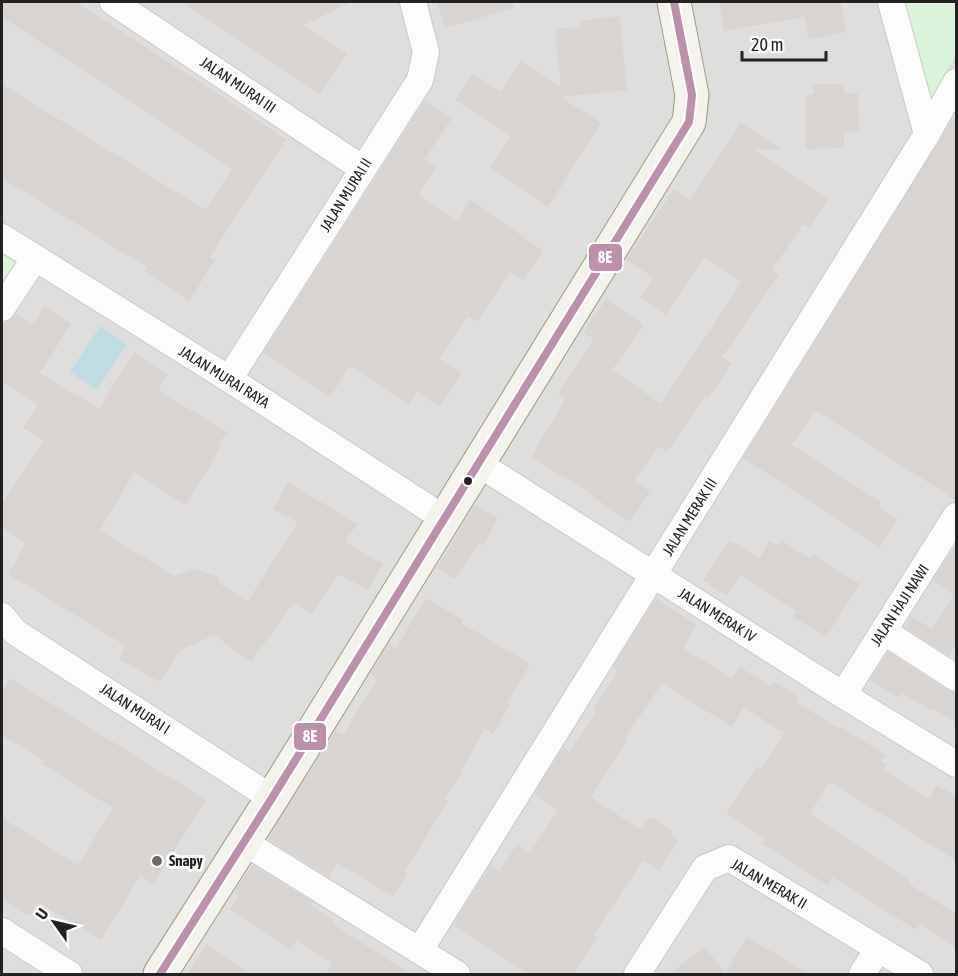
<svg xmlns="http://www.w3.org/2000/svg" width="958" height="976" viewBox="0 0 958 976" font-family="'Asap Condensed',sans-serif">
<rect width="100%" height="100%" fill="#f0eeeb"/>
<!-- residential -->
<rect fill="#dfdedc" x="2" y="2" width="954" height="972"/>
<!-- park -->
<g fill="#daf5da">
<polygon points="905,2 956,2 956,54 930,100"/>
<polygon points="2,254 19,265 2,291"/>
</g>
<!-- water -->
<polygon fill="#bfdbe3" points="100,326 127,344 97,390 70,372"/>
<!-- building -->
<g fill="#d7d4d2">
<polygon points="2,2 77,2 286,139 210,257 215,260 189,301 145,272 148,268 2,178 2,84 205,210 232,169 2,17"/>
<polygon points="181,2 351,2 304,25 347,54 320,95"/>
<polygon points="437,2 513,2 514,8 445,28"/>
<polygon points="719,2 841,2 846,32 808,39 805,17 724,31"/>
<polygon points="620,16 627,90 561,97 601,123 548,207 490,167 510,136 455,100 472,73 501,92 521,60 561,87 555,29 580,27 580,21"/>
<polygon points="813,84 844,84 844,94 858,93 859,132 844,133 844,148 806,149 806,95 813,94"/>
<polygon points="425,100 452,118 424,160 436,167 418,195 457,220 470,199 543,251 524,280 510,271 477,322 468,316 440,359 462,373 440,407 417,392 409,405 350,366 330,397 263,353"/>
<polygon points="957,112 957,501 815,410 792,445 881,502 878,507 898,519 880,547 743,458"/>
<polygon points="741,122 782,149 754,149 828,199 809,228 803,224 772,270 779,275 722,357 732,364 708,398 705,396 667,452 658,446 634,481 650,492 630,522 589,494 590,493 531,457 566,398 558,393 594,340 583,332 607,298 644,325 612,370 660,403 714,325 741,281 705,257 666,315 640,298 654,278 626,260 674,189 690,200"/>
<polygon points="44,306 71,324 40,373 99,409 134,352 168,374 158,390 227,432 218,445 221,447 186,505 134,473 100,530 174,576 194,569 218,577 220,584 248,601 298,522 273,509 288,482 357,524 345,542 383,564 368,590 338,574 312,614 294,602 251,662 214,635 179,651 160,682 119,659 126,646 8,574 26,544 2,527 2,504 44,441 23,428 38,405 2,381 2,324 9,321 16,314 33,324"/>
<polygon points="475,505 498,518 483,546 479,543 454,579 437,567"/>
<polygon points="730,540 759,559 770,540 778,546 782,541 811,559 814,555 860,584 826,637 793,617 797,611 741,575 726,596 703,580"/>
<polygon points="957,543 957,643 949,656 904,627 911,616 932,629 954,594 933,581"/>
<polygon points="426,598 463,620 461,623 530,664 507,703 510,705 493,734 485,729 461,771 462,772 445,799 448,801 405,871 407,873 393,896 337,863 329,877 268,839 335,731 343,735 378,678 371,674 389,643 396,648"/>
<polygon points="656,598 697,625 683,648 732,679 740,667 770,686 773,681 799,697 796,702 838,728 840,726 885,755 881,761 887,764 883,770 929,799 937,785 957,797 957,861 830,782 810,813 910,880 908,883 957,915 957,948 920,924 916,930 832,877 828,885 762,844 765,839 726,814 757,766 761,769 784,733 744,707 732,727 662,683 625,738 628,740 591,797 641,830 650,817 672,831 670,834 679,840 659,871 643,860 593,935 597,938 573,974 529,974 453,925 490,866 499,872 517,844 530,853 558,810 534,794 563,748 570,752 596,711 593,709 618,671 613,667"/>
<polygon points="888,652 948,691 957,693 957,723 933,708 932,711 902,693 900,698 870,680"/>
<polygon points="10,678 206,800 153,884 140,876 101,940 38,902 30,916 2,898 2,818 78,865 113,808 42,764 44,761 2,735 2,691"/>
<polygon points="252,865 313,902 311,905 334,920 332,923 411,975 325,975 332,963 297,940 290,950 230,909 239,896 234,893"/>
<polygon points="747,937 811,975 668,975 705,947 725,974"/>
<polygon points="206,945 207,945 252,975 187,975"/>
</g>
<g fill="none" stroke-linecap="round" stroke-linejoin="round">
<defs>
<g id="street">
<polyline points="113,2 363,169"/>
<polyline points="891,2 927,134"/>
<polyline points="2,237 229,379 445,519"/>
<polyline points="2,308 35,258"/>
<polyline points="229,379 420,80 426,52 413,2"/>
<polyline points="479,464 843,695 956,764"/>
<polyline points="2,616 15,632 272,798"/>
<polyline points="883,631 956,678"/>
<polyline points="843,695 956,516"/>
<polyline points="244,842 457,974"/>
<polyline points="2,931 69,974"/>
<polyline points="420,950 927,134 956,82"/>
<polyline points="637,974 705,868 729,858 920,974"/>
<polyline points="862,974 878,949"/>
</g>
<polyline id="secondary" points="160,974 272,798 689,122 692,95 674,2"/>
</defs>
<!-- street casing -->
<use href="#street" stroke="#c9c8c7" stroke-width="28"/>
<!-- secondary casing -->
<use href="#secondary" stroke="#999a82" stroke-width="35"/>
<!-- street -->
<use href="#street" stroke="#fdfcfc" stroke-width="26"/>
<!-- secondary -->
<use href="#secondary" stroke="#f4f4ed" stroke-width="33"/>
<defs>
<polyline id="bus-1" points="160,974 272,798 689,122 692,95 674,2"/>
</defs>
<!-- bus-1 casing -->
<use href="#bus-1" stroke="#fff" stroke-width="12"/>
<!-- bus-1 -->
<use href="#bus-1" stroke="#bc8fab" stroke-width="8"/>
</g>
<!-- markers -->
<circle fill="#222" stroke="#fff" stroke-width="2" cx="468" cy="481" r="5"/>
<circle fill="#6a6968" stroke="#fff" stroke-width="2" cx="157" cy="861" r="6"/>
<g text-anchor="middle" stroke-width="6" stroke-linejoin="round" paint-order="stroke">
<!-- street labels -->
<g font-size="15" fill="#222" stroke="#fff">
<text transform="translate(238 85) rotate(34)" y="5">JALAN MURAI III</text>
<text transform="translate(346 195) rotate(-58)" y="5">JALAN MURAI II</text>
<text transform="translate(224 377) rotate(32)" y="5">JALAN MURAI RAYA</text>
<text transform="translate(690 517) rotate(-58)" y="5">JALAN MERAK III</text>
<text transform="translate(900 605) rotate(-57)" y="5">JALAN HAJI NAWI</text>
<text transform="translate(717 615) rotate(32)" y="5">JALAN MERAK IV</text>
<text transform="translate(135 709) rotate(33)" y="5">JALAN MURAI I</text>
<text transform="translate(769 884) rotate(30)" y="5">JALAN MERAK II</text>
</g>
<!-- poi labels -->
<g font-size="15" font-weight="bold" fill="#222" stroke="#fff" text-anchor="start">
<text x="169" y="866">Snapy</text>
</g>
</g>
<g stroke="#fff" stroke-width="2">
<rect x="588" y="243" width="35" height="29" rx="6" fill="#bc8fab"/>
<rect x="293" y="722" width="34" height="29" rx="6" fill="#bc8fab"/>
</g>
<g font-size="16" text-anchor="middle" font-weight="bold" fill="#fff">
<text x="605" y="263">8E</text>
<text x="310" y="742">8E</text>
</g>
<!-- border -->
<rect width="958" height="976" fill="none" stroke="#222222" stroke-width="6"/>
<!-- north arrow -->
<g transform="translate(54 922) rotate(304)" stroke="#ffffff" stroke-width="4.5" paint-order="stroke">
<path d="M0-4.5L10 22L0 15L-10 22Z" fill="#222222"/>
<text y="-9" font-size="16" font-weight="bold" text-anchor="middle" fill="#222222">U</text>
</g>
<!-- scale -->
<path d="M742 51v9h84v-9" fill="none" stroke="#222222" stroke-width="3"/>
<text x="751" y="51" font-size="18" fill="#222222" stroke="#ffffff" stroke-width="4.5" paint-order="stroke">20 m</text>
</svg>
